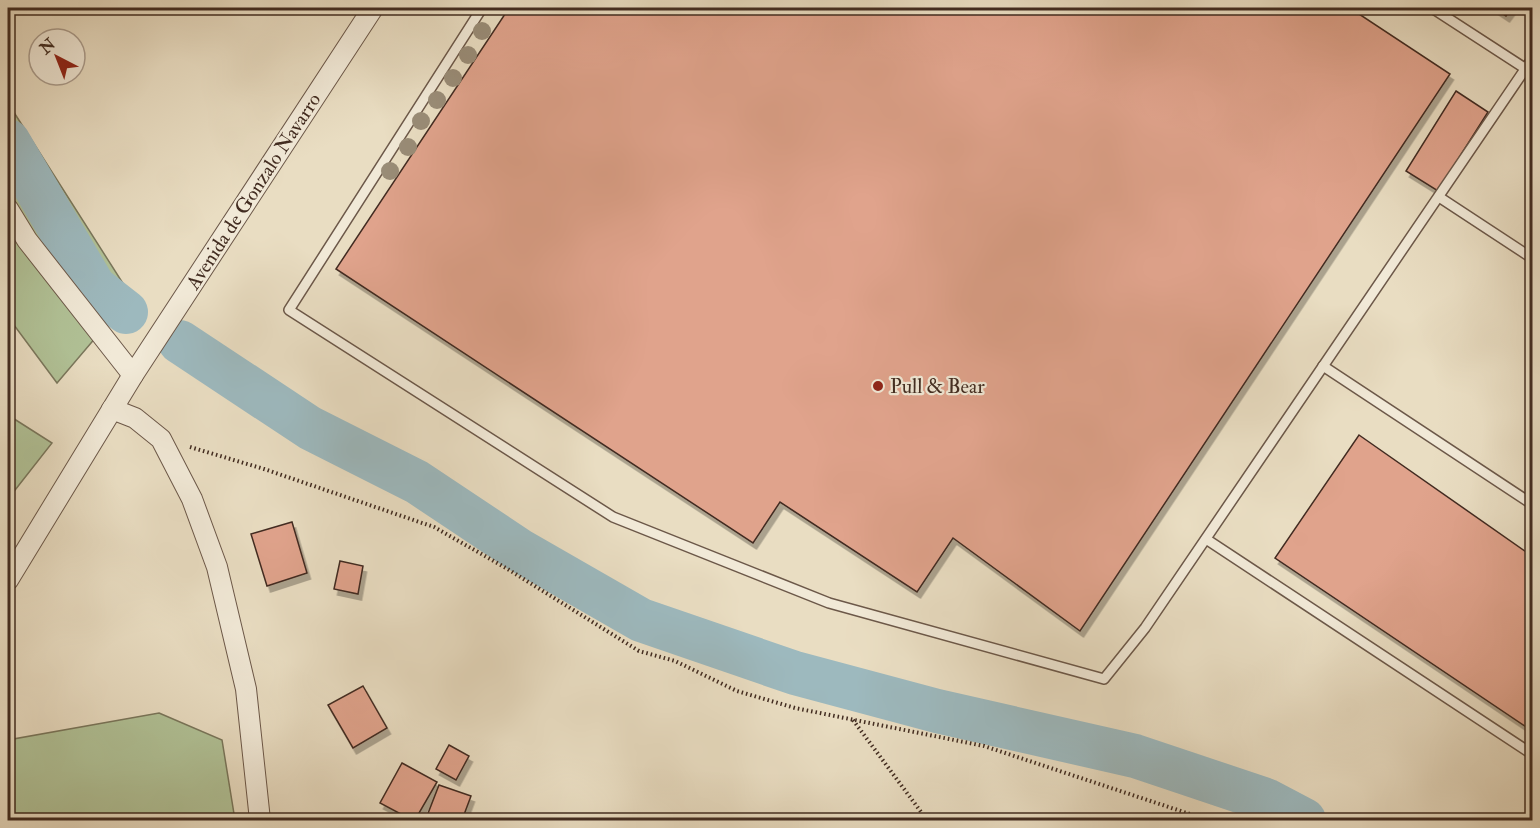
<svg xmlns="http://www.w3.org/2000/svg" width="1540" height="828" viewBox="0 0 1540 828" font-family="'IM FELL Double Pica',serif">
<defs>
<filter id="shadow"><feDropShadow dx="3.5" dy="6" stdDeviation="0" flood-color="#0004"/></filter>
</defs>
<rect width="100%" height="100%" fill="#e9ddc2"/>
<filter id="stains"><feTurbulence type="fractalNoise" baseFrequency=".00333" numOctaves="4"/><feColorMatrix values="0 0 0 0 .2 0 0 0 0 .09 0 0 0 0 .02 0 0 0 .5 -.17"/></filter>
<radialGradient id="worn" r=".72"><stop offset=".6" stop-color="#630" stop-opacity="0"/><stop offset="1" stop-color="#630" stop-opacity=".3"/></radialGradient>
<!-- green -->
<g fill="#b1c297" stroke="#7a775c" stroke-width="1.5">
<polygon points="8,103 131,296 57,383 8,317"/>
<polygon points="8,415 52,443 8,499"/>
<polygon points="159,713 222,740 235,820 8,820 8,740"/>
</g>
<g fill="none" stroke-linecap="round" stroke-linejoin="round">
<!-- river -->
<g stroke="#9db9be" stroke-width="44">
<polyline points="8,141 94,287 126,312"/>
<polyline points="180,342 310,428 417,482 519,550 641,620 795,673 937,711 1135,756 1266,800 1304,820"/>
</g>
</g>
<!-- building -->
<g fill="#e0a38c" stroke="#422c21" stroke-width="1.5" filter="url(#shadow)">
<polygon points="509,8 1350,8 1450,74 1080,631 953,538 917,592 780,502 753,543 336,269"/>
<polygon points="1494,8 1512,8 1506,16"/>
<polygon points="1456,91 1488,112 1438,191 1406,171"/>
<polygon points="1359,435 1532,556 1532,731 1275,558"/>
<polygon points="292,522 307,573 267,586 251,534"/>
<polygon points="340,561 363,566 358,594 334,589"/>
<polygon points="363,686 387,728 353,748 328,705"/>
<polygon points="449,745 469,756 456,780 436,769"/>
<polygon points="402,763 437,782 415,820 412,820 380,803"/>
<polygon points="439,785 471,796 462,820 440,820 427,816"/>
</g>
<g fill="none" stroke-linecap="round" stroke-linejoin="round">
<defs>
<g id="service">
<polyline points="482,8 289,310 613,517 829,603 1104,679 1145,628 1532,59"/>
<polyline points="1432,8 1526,69"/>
<polyline points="1439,197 1532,258"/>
<polyline points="1323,366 1532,504"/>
<polyline points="1206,539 1532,754"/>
</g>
<g id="minor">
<polyline points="8,209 27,240 133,375"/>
<polyline points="112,409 135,418 161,439 192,499 217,567 246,689 260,820"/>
<polyline points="8,580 133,375 373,8"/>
</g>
</defs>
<!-- service casing -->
<use href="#service" stroke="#6c5849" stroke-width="12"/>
<!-- minor casing -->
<use href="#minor" stroke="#6c5849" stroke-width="22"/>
<!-- path -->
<g stroke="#422c21" stroke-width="4" stroke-dasharray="1.5 3" stroke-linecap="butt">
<polyline points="190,447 264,469 434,527 506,568 639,651 675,661 737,691 795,708 984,746 1208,820"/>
<polyline points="853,720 927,820"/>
</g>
<!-- service -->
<use href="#service" stroke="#f1e9d7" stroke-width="9"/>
<!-- minor -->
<use href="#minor" stroke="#f1e9d7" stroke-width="20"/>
</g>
<!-- trees -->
<g fill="#998c77">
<circle cx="482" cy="31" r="9"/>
<circle cx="468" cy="55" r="9"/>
<circle cx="453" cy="78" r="9"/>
<circle cx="437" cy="100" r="9"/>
<circle cx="421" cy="121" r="9"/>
<circle cx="408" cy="147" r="9"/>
<circle cx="390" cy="171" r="9"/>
</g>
<!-- markers -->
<circle fill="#8f2418" stroke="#f1e9d7" stroke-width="2" cx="878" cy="386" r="6"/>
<g text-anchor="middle" stroke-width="4.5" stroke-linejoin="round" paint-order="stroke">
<!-- street labels -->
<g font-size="20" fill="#422c21" stroke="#f1e9d7">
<text transform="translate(253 191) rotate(-57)" y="7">Avenida de Gonzalo Navarro</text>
</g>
<!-- poi labels -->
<g font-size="20" fill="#422c21" stroke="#f1e9d7" text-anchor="start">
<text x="890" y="393">Pull &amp; Bear</text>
</g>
</g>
<!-- margin -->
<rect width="1540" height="828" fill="none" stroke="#e9ddc2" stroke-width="30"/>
<rect x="9" y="9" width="1522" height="810" fill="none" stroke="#422c21" stroke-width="3"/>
<rect x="15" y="15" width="1510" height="798" fill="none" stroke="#422c21" stroke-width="1.5"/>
<!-- north arrow -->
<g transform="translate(57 57) rotate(318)"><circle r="28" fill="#f1e9d7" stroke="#ab9d8e" stroke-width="1.5"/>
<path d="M0-4.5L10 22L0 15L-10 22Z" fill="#8f2418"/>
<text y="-9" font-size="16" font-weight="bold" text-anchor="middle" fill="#422c21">N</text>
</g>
<rect width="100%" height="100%" filter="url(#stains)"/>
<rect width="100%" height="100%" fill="url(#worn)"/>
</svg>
